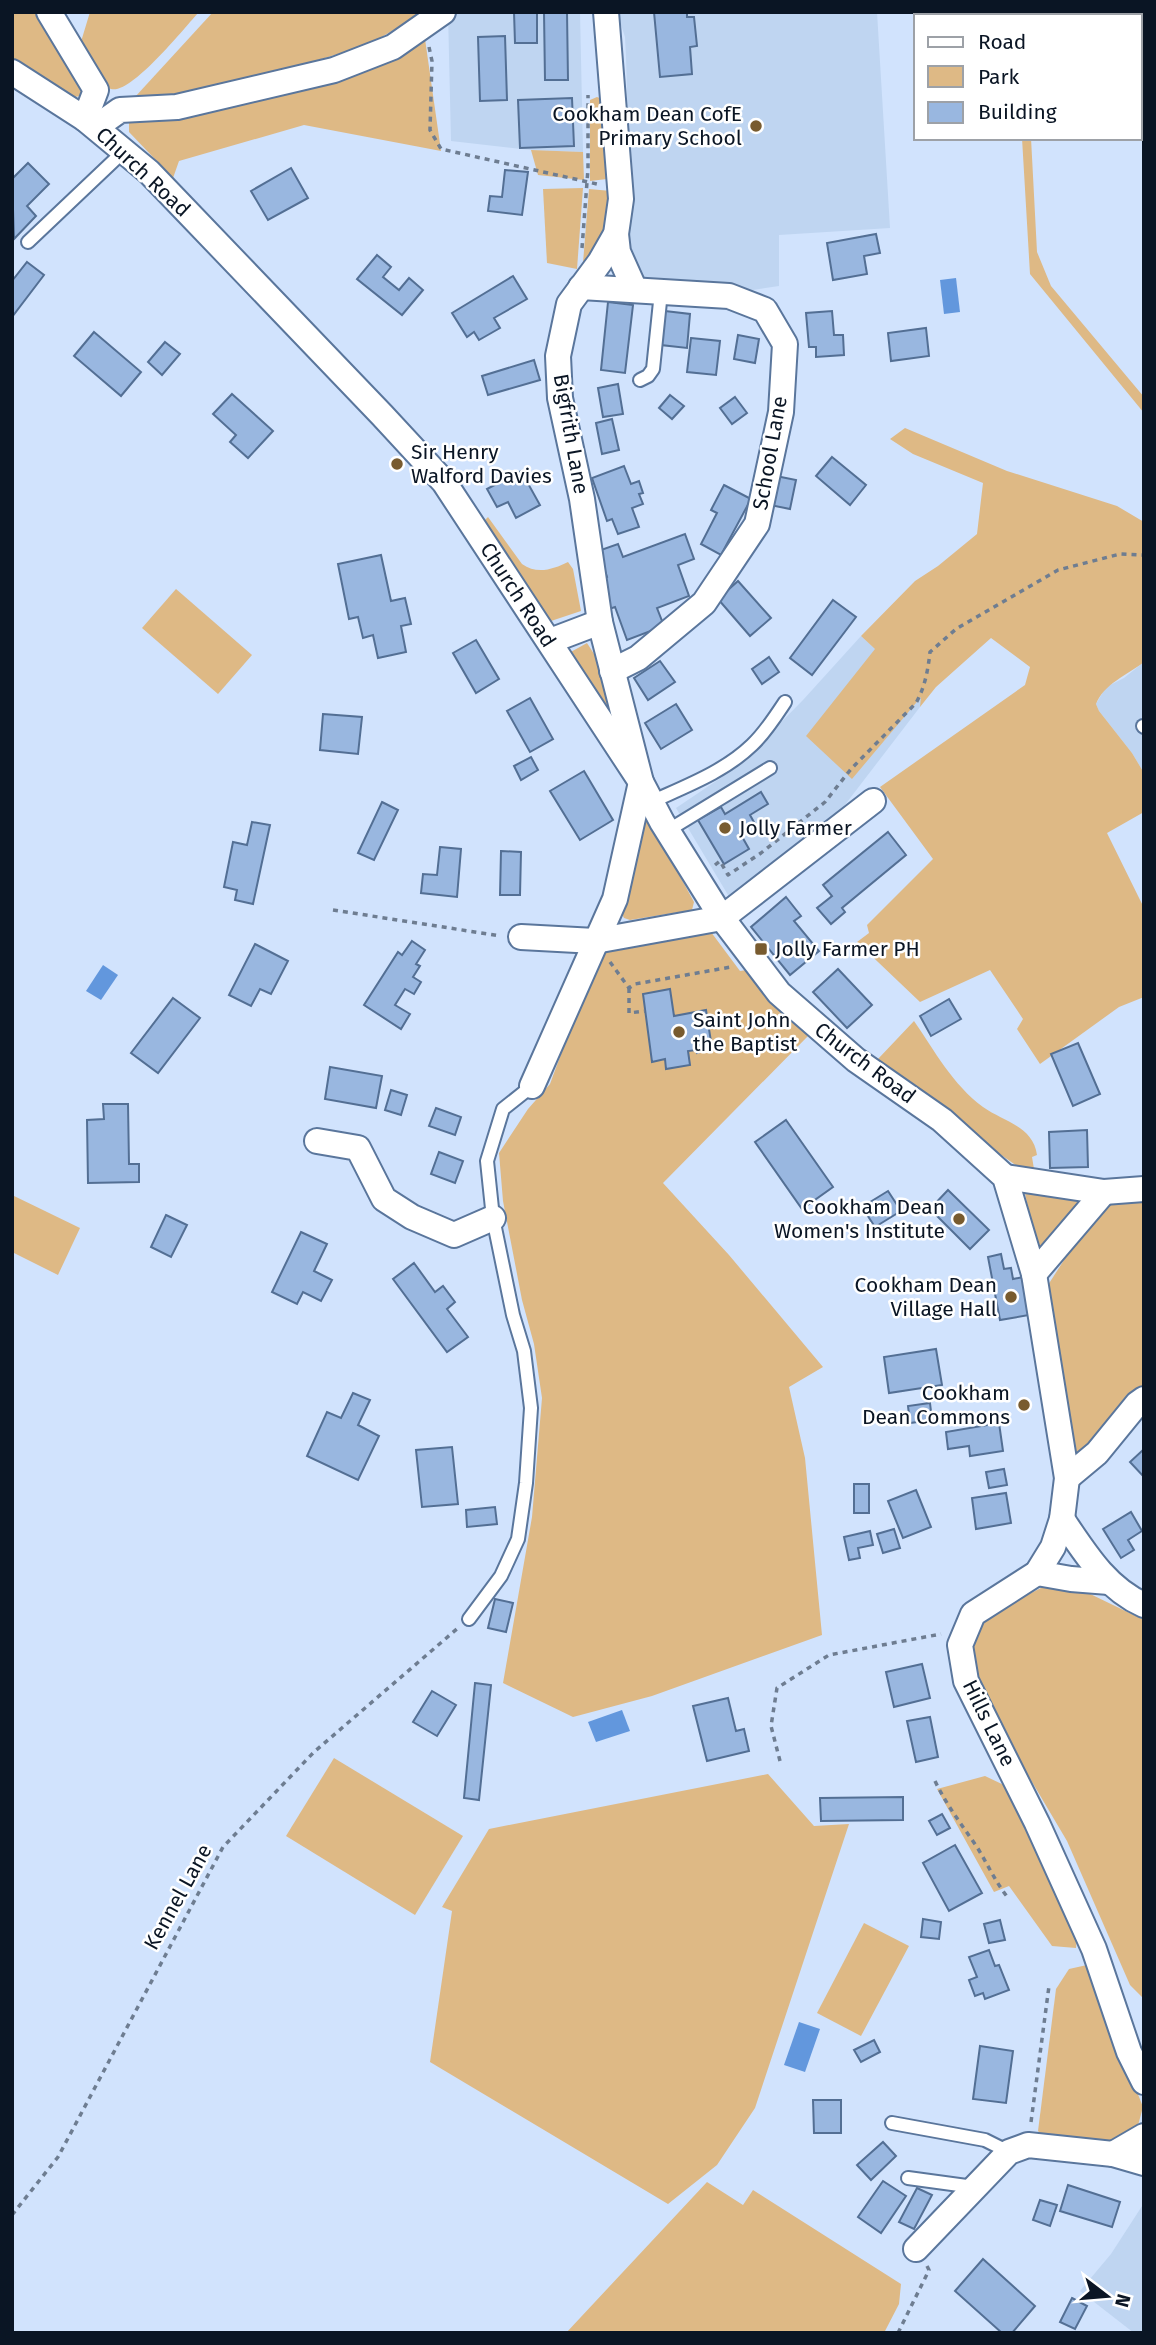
<svg xmlns="http://www.w3.org/2000/svg" width="1156" height="2345" viewBox="0 0 1156 2345" font-family="'Fira Sans',sans-serif">
<rect width="100%" height="100%" fill="#d1e3fd"/>
<!-- built -->
<g fill="#bfd5f1">
<polygon points="448,12 580,12 583,152 531,150 451,141"/>
<polygon points="617,12 877,12 890,228 779,235 779,286 753,290 686,284 640,277 630,261 630,197 626,57 625,37"/>
<polygon points="861,636 919,689 923,696 920,707 841,810 731,900 676,808 737,767 803,700"/>
<polygon points="1144,662 1144,773 1132,753 1099,711 1096,704 1106,687 1124,678"/>
<polygon points="1144,2203 1144,2333 1134,2333 1080,2291 1111,2254"/>
</g>
<!-- green -->
<g fill="#deb985">
<polygon points="12,12 35,12 83,87 80,96 70,98 12,62"/>
<path d="M90 12H199C185 27 131 95 111 89 96 84 87 58 80 45Z"/>
<polygon points="213,12 424,12 368,45 298,66 207,89 139,99 135,97"/>
<polygon points="425,39 441,151 304,125 179,161 173,178 129,132 129,121"/>
<polygon points="597,97 607,101 611,172 607,179 590,181 590,100"/>
<polygon points="1022,138 1031,138 1037,252 1051,286 1144,397 1144,413 1030,274"/>
<polygon points="531,150 583,152 584,180 538,175"/>
<polygon points="583,188 577,269 547,263 543,189"/>
<path d="M589 189 611 191C610 216 603 246 583 263Z"/>
<path d="M905 428 1007 471 1117 506 1144 522V662C1127 675 1104 684 1096 704L1099 711 1132 753 1144 773V812L1107 833 1144 908V997L1119 1007 1040 1064 1017 1029 1023 1019 990 970 920 1002 857 942 869 933 867 925 933 859 880 787 1025 685 1030 667 991 638 936 687 920 707 921 697 852 779 806 736 875 649 861 636 915 581 938 566 977 534 983 483 913 454 890 439Z"/>
<path d="M488 517 522 564C537 575 554 569 568 562L573 569 581 611 545 623 480 525Z"/>
<polygon points="176,589 252,655 218,694 142,628"/>
<polygon points="587,643 596,657 612,717 569,653"/>
<polygon points="646,814 694,902 692,910 630,920 624,918 620,910"/>
<polygon points="708,928 740,971 747,970 808,1036 663,1183 729,1255 823,1367 789,1387 805,1458 822,1635 652,1696 573,1717 503,1683 532,1517 542,1398 534,1344 522,1300 503,1201 499,1153 528,1109 550,1084 596,959 610,942"/>
<path d="M914 1021C934 1050 953 1085 983 1107 1004 1122 1033 1126 1037 1155L1032 1157 1034 1169 1039 1168 1040 1180 1027 1173 980 1140 878 1059Z"/>
<polygon points="1024,1189 1087,1197 1038,1253"/>
<polygon points="12,1195 80,1228 58,1275 12,1252"/>
<polygon points="1144,1197 1144,1392 1079,1457 1071,1453 1048,1285 1073,1246 1114,1199"/>
<polygon points="1043,1587 1082,1590 1144,1620 1144,1999 1130,1985 1067,1841 980,1694 969,1657 981,1618"/>
<polygon points="334,1758 463,1836 415,1915 286,1836"/>
<polygon points="768,1774 814,1826 849,1824 755,2108 717,2165 668,2204 430,2062 452,1911 442,1907 489,1829"/>
<polygon points="985,1776 1006,1786 1077,1935 1076,1948 1052,1946 1009,1886 994,1892 937,1789"/>
<polygon points="864,1923 909,1946 861,2036 817,2013"/>
<polygon points="1087,1965 1143,2107 1137,2129 1111,2144 1048,2141 1038,2131 1056,1989 1069,1969"/>
<polygon points="707,2182 743,2205 753,2190 901,2284 899,2304 884,2333 566,2333"/>
</g>
<!-- water -->
<g fill="#6297dd">
<polygon points="956,278 960,312 944,314 940,280"/>
<polygon points="103,965 118,975 101,1000 86,991"/>
<polygon points="622,1710 630,1731 596,1742 588,1722"/>
<polygon points="799,2022 820,2029 805,2072 784,2065"/>
</g>
<!-- building -->
<g fill="#99b7e0" stroke="#536f94" stroke-width="2">
<polygon points="514,12 537,12 537,43 515,43"/>
<polygon points="544,12 567,12 568,80 545,80"/>
<polygon points="654,12 687,12 687,17 694,17 697,46 690,47 692,74 660,77"/>
<polygon points="505,36 507,100 480,101 478,37"/>
<polygon points="572,98 574,146 520,148 518,100"/>
<polygon points="28,163 49,184 27,206 36,216 14,239 12,179"/>
<polygon points="291,168 308,198 268,220 251,191"/>
<polygon points="505,170 528,172 522,215 488,211 490,196 502,197"/>
<polygon points="876,234 880,253 864,256 867,274 833,280 827,243"/>
<polygon points="377,255 391,267 383,277 399,290 409,278 423,290 402,315 357,279"/>
<polygon points="27,262 44,275 12,317 12,281"/>
<polygon points="513,276 527,299 494,318 500,328 479,340 474,332 467,337 452,313"/>
<polygon points="608,302 633,305 625,373 601,370"/>
<polygon points="665,311 690,314 687,348 661,345"/>
<polygon points="832,311 834,335 843,335 844,355 816,357 816,347 809,347 806,313"/>
<polygon points="926,328 929,356 891,361 888,333"/>
<polygon points="94,332 141,372 121,396 74,356"/>
<polygon points="738,335 759,339 755,363 734,359"/>
<polygon points="691,338 720,341 716,375 687,372"/>
<polygon points="165,342 180,354 162,375 148,362"/>
<polygon points="534,360 540,380 488,395 482,376"/>
<polygon points="618,384 623,414 603,417 598,388"/>
<polygon points="232,394 273,431 248,458 230,442 236,435 213,414"/>
<polygon points="670,395 684,406 672,419 659,408"/>
<polygon points="735,397 747,413 732,424 720,408"/>
<polygon points="612,419 619,450 602,454 596,423"/>
<polygon points="832,457 866,485 850,505 816,476"/>
<polygon points="624,466 631,484 639,481 643,493 639,494 643,504 632,508 639,527 618,534 612,519 607,521 592,478"/>
<polygon points="521,471 540,505 516,518 508,502 497,507 487,489"/>
<polygon points="776,476 796,480 790,509 770,505"/>
<polygon points="724,485 751,499 721,555 701,544 717,513 711,510"/>
<polygon points="685,534 694,559 678,565 689,596 657,608 664,626 627,640 615,607 609,609 598,581 607,577 598,551 618,544 623,557"/>
<polygon points="381,555 391,601 405,598 411,624 401,626 406,652 378,658 373,635 363,638 358,617 349,619 338,564"/>
<polygon points="738,581 771,618 750,636 718,599"/>
<polygon points="833,600 856,617 812,675 790,658"/>
<polygon points="476,640 499,679 476,693 453,653"/>
<polygon points="769,657 779,672 762,684 752,669"/>
<polygon points="660,661 675,682 648,700 634,678"/>
<polygon points="530,698 553,739 530,752 507,711"/>
<polygon points="676,704 692,730 661,749 645,723"/>
<polygon points="323,714 362,717 358,754 320,750"/>
<polygon points="531,757 538,770 521,780 514,766"/>
<polygon points="584,771 613,820 580,840 550,791"/>
<polygon points="761,792 768,804 750,815 755,824 740,833 749,849 724,864 698,820 721,807 725,814"/>
<polygon points="382,802 398,810 374,860 358,853"/>
<polygon points="252,822 270,825 253,904 235,900 237,890 224,887 233,842 247,845"/>
<polygon points="888,832 906,855 842,908 845,912 831,924 817,908 832,896 823,885"/>
<polygon points="440,847 461,849 457,897 421,893 423,874 437,875"/>
<polygon points="501,851 521,852 520,895 500,895"/>
<polygon points="786,897 801,916 794,921 819,951 790,975 751,927"/>
<polygon points="412,941 425,950 416,964 420,966 413,977 421,982 414,994 405,989 395,1005 410,1014 401,1029 364,1005 398,952 402,955"/>
<polygon points="255,944 288,961 271,994 260,989 251,1006 229,995"/>
<polygon points="838,969 872,1005 847,1028 813,992"/>
<polygon points="670,989 674,1016 706,1010 712,1048 697,1053 696,1050 688,1051 690,1065 666,1069 665,1059 652,1062 643,994"/>
<polygon points="173,998 200,1018 158,1073 131,1053"/>
<polygon points="949,999 961,1019 931,1036 920,1016"/>
<polygon points="1078,1043 1100,1094 1073,1106 1051,1054"/>
<polygon points="330,1067 382,1076 376,1108 325,1099"/>
<polygon points="391,1090 407,1095 401,1115 385,1110"/>
<polygon points="103,1104 128,1104 129,1164 139,1164 139,1182 88,1183 87,1120 104,1119"/>
<polygon points="436,1108 461,1117 455,1135 429,1126"/>
<polygon points="786,1120 833,1187 802,1209 755,1142"/>
<polygon points="1087,1130 1088,1167 1050,1168 1049,1132"/>
<polygon points="439,1152 463,1161 455,1183 431,1174"/>
<polygon points="948,1190 989,1230 970,1249 930,1209"/>
<polygon points="888,1191 901,1211 875,1227 862,1207"/>
<polygon points="166,1215 187,1225 171,1257 151,1247"/>
<polygon points="301,1232 327,1244 314,1271 332,1280 321,1301 303,1292 297,1304 272,1292"/>
<polygon points="1001,1254 1004,1269 1011,1268 1013,1279 1023,1277 1029,1315 1000,1320 988,1257"/>
<polygon points="414,1263 435,1292 443,1286 455,1302 447,1309 468,1337 447,1352 393,1279"/>
<polygon points="936,1349 942,1385 889,1393 884,1357"/>
<polygon points="353,1393 370,1400 358,1425 379,1436 358,1480 307,1456 327,1412 341,1418"/>
<polygon points="930,1403 932,1420 910,1423 908,1406"/>
<polygon points="999,1423 1003,1451 970,1456 969,1446 948,1449 946,1432"/>
<polygon points="452,1447 458,1504 422,1507 416,1450"/>
<polygon points="1144,1449 1144,1477 1130,1462"/>
<polygon points="1004,1469 1007,1485 989,1488 986,1472"/>
<rect x="854" y="1484" width="15" height="29"/>
<polygon points="916,1490 931,1527 903,1538 888,1501"/>
<polygon points="1006,1493 1011,1523 976,1529 972,1498"/>
<polygon points="495,1507 497,1524 467,1527 466,1510"/>
<polygon points="1131,1512 1142,1531 1128,1540 1134,1550 1121,1558 1103,1529"/>
<polygon points="894,1529 900,1548 883,1553 877,1534"/>
<polygon points="870,1531 873,1545 858,1548 860,1558 849,1560 844,1537"/>
<polygon points="495,1599 513,1603 506,1632 488,1628"/>
<polygon points="922,1664 930,1698 894,1707 886,1672"/>
<polygon points="475,1683 491,1685 479,1800 464,1798"/>
<polygon points="432,1691 456,1705 437,1736 413,1722"/>
<polygon points="728,1698 736,1731 744,1729 749,1751 707,1761 693,1706"/>
<polygon points="930,1717 938,1757 916,1762 907,1721"/>
<polygon points="903,1797 903,1820 821,1821 820,1798"/>
<polygon points="942,1814 950,1828 937,1835 929,1821"/>
<polygon points="955,1845 982,1893 949,1911 923,1863"/>
<polygon points="923,1919 941,1922 939,1939 921,1937"/>
<polygon points="1000,1920 1005,1940 989,1943 984,1924"/>
<polygon points="989,1950 995,1966 999,1965 1009,1990 985,1999 983,1993 975,1996 969,1980 977,1977 969,1957"/>
<polygon points="874,2040 880,2052 861,2062 854,2050"/>
<polygon points="980,2046 1013,2051 1006,2103 973,2099"/>
<polygon points="813,2100 841,2100 841,2133 814,2133"/>
<polygon points="883,2142 896,2156 871,2180 857,2165"/>
<polygon points="883,2181 906,2196 881,2233 858,2217"/>
<polygon points="1068,2185 1120,2202 1112,2227 1060,2211"/>
<polygon points="917,2188 932,2195 914,2229 899,2222"/>
<polygon points="1040,2200 1057,2205 1050,2226 1033,2220"/>
<polygon points="983,2259 1035,2306 1012,2333 1002,2333 955,2291"/>
<polygon points="1072,2298 1087,2306 1075,2329 1060,2322"/>
</g>
<g fill="none" stroke-linecap="round" stroke-linejoin="round">
<defs>
<g id="service">
<polyline points="28,242 124,151"/>
<polyline points="640,380 648,376 653,369 661,292"/>
<polyline points="1143,726 1144,727"/>
<path d="M651 802C686 786 724 772 752 745 765 733 775 717 785 702"/>
<polyline points="667,831 770,768"/>
<polyline points="469,1619 501,1576 518,1539 526,1483 531,1408 524,1351 513,1315 493,1218 487,1161 503,1109 532,1086"/>
<polyline points="892,2123 985,2140 1009,2152"/>
<polyline points="908,2178 974,2187"/>
</g>
<g id="minor">
<polyline points="49,12 96,90 85,119 149,172 382,415 444,482 641,782 662,822 722,918 779,993 856,1060 942,1120 1005,1177 1034,1274 1067,1478 1062,1519 1053,1547 1037,1573 973,1614 960,1645 966,1681 1037,1823 1094,1949 1129,2052 1144,2082"/>
<polyline points="12,72 85,119"/>
<polyline points="96,127 120,110 177,107 334,70 393,47 443,12"/>
<polyline points="616,234 618,252 635,290"/>
<polyline points="581,287 729,296 765,310 785,344 781,412 757,524 704,603 638,658 612,671"/>
<polyline points="550,641 600,622"/>
<polyline points="521,937 595,941 722,918 873,801"/>
<polyline points="532,1086 615,899 641,782 600,622 582,499 560,398 558,356 569,304 600,262 616,234 621,199 606,12"/>
<polyline points="317,1141 358,1148 384,1199 412,1217 454,1235 493,1218"/>
<polyline points="1005,1177 1104,1192 1144,1189"/>
<polyline points="1034,1274 1104,1192"/>
<polyline points="1067,1478 1097,1453 1137,1404 1144,1399"/>
<path d="M1062 1519C1085 1553 1106 1588 1144 1605"/>
<polyline points="1037,1573 1071,1579 1109,1582"/>
<polyline points="1113,2154 1144,2136"/>
<polyline points="916,2249 1009,2152 1028,2145 1113,2154 1144,2163"/>
</g>
</defs>
<!-- service casing -->
<use href="#service" stroke="#5a769c" stroke-width="16"/>
<!-- minor casing -->
<use href="#minor" stroke="#5a769c" stroke-width="28"/>
<!-- path -->
<g stroke="#6e7d91" stroke-width="3.5" stroke-dasharray="5 5" stroke-linecap="butt">
<polyline points="429,47 432,61 430,130 441,149 597,184"/>
<polyline points="582,248 588,169 588,95"/>
<path d="M715 865 720 861 728 875 761 853 825 802 851 769 916 703C925 687 928 670 930 652L956 629 1058 570 1120 554 1144 555"/>
<polyline points="333,910 501,936"/>
<polyline points="610,962 629,988 635,984 731,967"/>
<polyline points="629,988 629,1013 645,1011"/>
<polyline points="780,1761 771,1726 777,1688 829,1655 941,1634"/>
<path d="M935 1781C947 1806 962 1825 977 1847 988 1865 996 1883 1009 1899"/>
<polyline points="1031,2122 1049,1986"/>
<polyline points="12,2215 58,2157 223,1847 314,1752 458,1628"/>
<polyline points="898,2333 929,2270 927,2266"/>
</g>
<!-- service -->
<use href="#service" stroke="#fff" stroke-width="12"/>
<!-- minor -->
<use href="#minor" stroke="#fff" stroke-width="24"/>
</g>
<!-- markers -->
<g fill="#785b2f" stroke="#fff" stroke-width="2.5">
<circle cx="756" cy="126" r="7"/>
<circle cx="397" cy="464" r="7"/>
<circle cx="725" cy="828" r="7"/>
<rect x="754" y="942" width="14" height="14" rx="3.5"/>
<circle cx="679" cy="1032" r="7"/>
<circle cx="959" cy="1219" r="7"/>
<circle cx="1011" cy="1297" r="7"/>
<circle cx="1024" cy="1405" r="7"/>
</g>
<g text-anchor="middle" stroke-width="5" stroke-linejoin="round" paint-order="stroke">
<!-- poi labels -->
<g font-size="21" fill="#0a1524" stroke="#fff" text-anchor="end">
<text x="742" y="121">Cookham Dean CofE<tspan x="742" dy="24">Primary School</tspan></text>
<text x="411" y="459" text-anchor="start">Sir Henry<tspan x="411" dy="24">Walford Davies</tspan></text>
<text x="739" y="835" text-anchor="start">Jolly Farmer</text>
<text x="775" y="956" text-anchor="start">Jolly Farmer PH</text>
<text x="693" y="1027" text-anchor="start">Saint John<tspan x="693" dy="24">the Baptist</tspan></text>
<text x="945" y="1214">Cookham Dean<tspan x="945" dy="24">Women's Institute</tspan></text>
<text x="997" y="1292">Cookham Dean<tspan x="997" dy="24">Village Hall</tspan></text>
<text x="1010" y="1400">Cookham<tspan x="1010" dy="24">Dean Commons</tspan></text>
</g>
<!-- street labels -->
<g font-size="21" fill="#0a1524" stroke="#fff">
<text transform="translate(143 172) rotate(43)" y="7">Church Road</text>
<text transform="translate(571 434) rotate(80)" y="7">Bigfrith Lane</text>
<text transform="translate(770 453) rotate(-80)" y="7">School Lane</text>
<text transform="translate(518 595) rotate(57)" y="7">Church Road</text>
<text transform="translate(865 1063) rotate(37)" y="7">Church Road</text>
<text transform="translate(989 1723) rotate(64)" y="7">Hills Lane</text>
<text transform="translate(178 1897) rotate(-61)" y="7">Kennel Lane</text>
</g>
</g>
<!-- border -->
<rect width="1156" height="2345" fill="none" stroke="#0a1524" stroke-width="28"/>
<!-- legend -->
<rect x="914" y="14" width="228" height="126" fill="#ffffff" stroke="#9da1a7" stroke-width="2"/>
<rect x="928" y="37" width="35" height="10" fill="#ffffff" stroke="#9da1a7" stroke-width="2"/>
<text x="978" y="49" font-size="21" fill="#0a1524">Road</text>
<rect x="928" y="66" width="35" height="21" fill="#deb985" stroke="#9da1a7" stroke-width="2"/>
<text x="978" y="84" font-size="21" fill="#0a1524">Park</text>
<rect x="928" y="102" width="35" height="21" fill="#99b7e0" stroke="#9da1a7" stroke-width="2"/>
<text x="978" y="119" font-size="21" fill="#0a1524">Building</text>
<!-- north arrow -->
<g transform="translate(1107 2296) rotate(106)" stroke="#ffffff" stroke-width="5" paint-order="stroke">
<path d="M0-5L12 26L0 18L-12 26Z" fill="#0a1524"/>
<text y="-10" font-size="19" font-weight="bold" text-anchor="middle" fill="#0a1524">N</text>
</g>
</svg>
